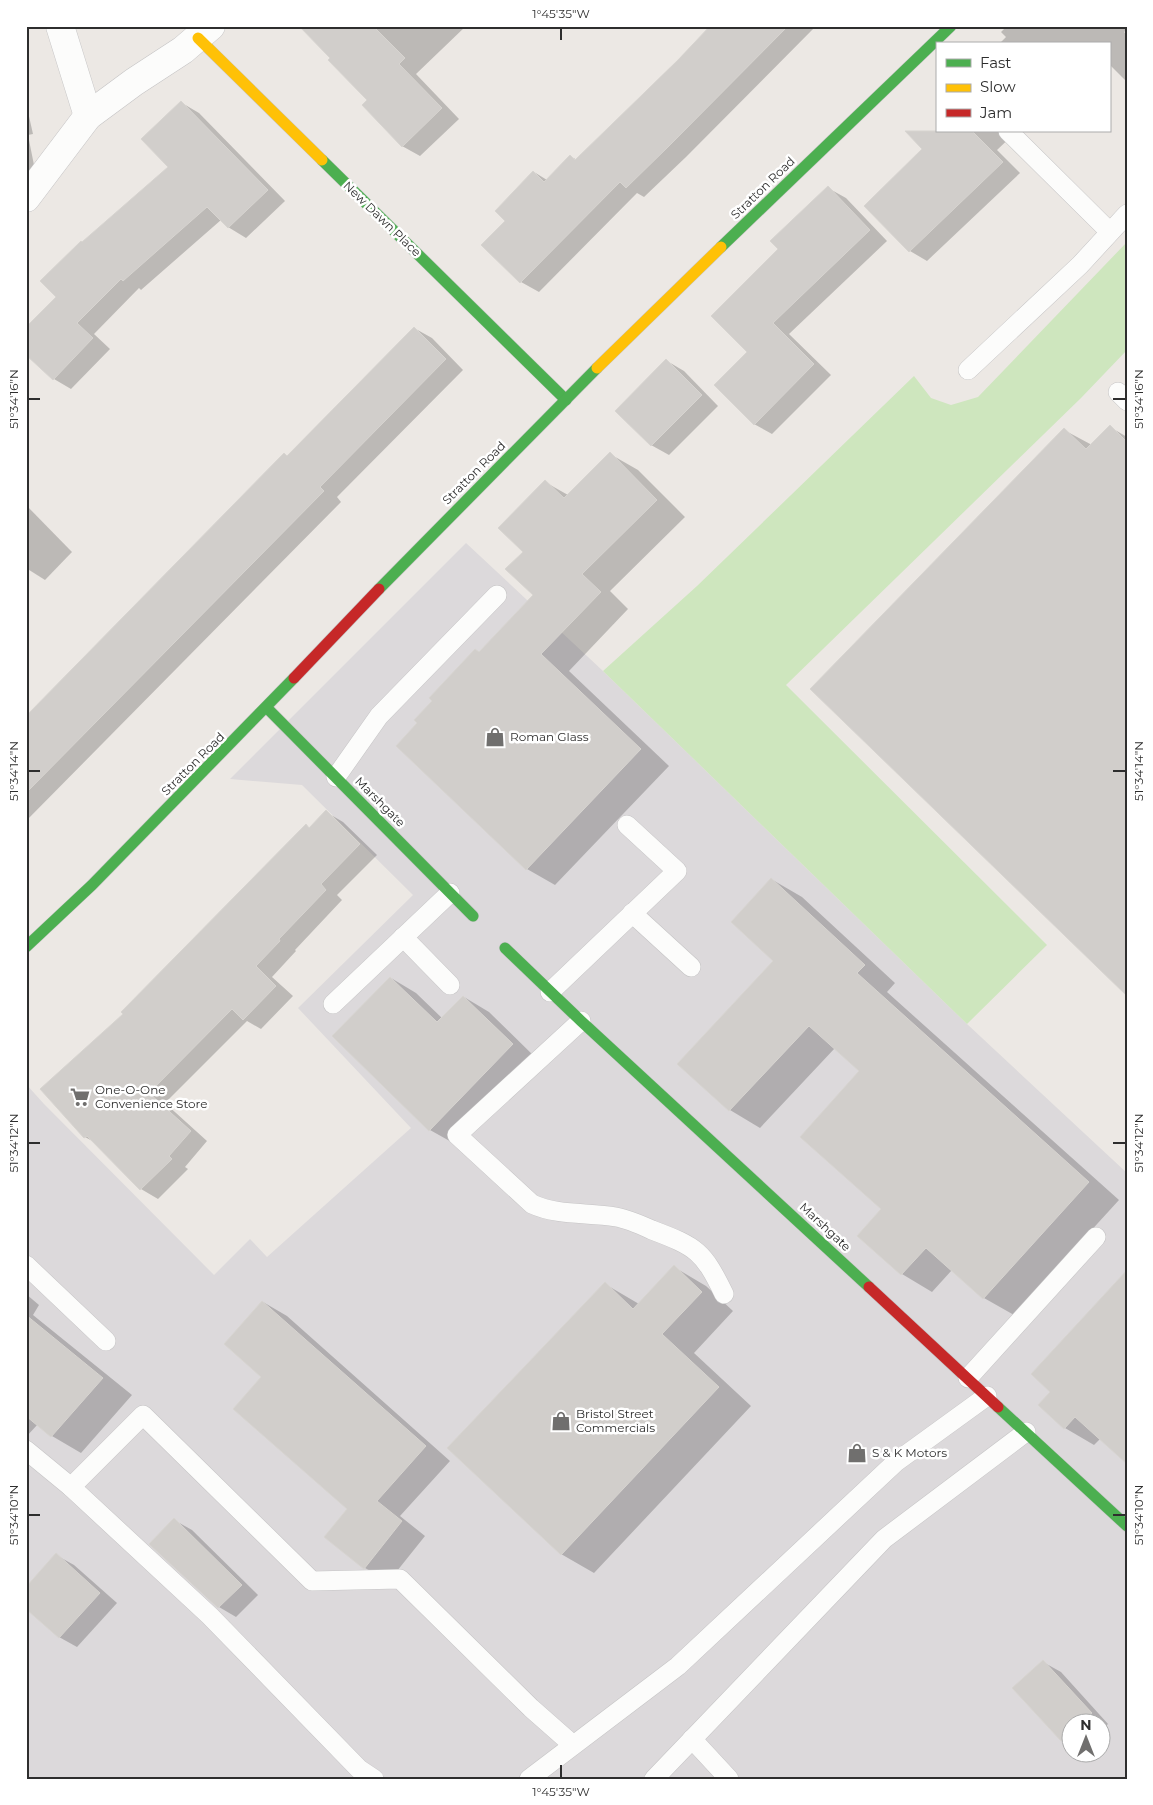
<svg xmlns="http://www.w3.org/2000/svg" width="1153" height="1805" viewBox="0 0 1153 1805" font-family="Montserrat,sans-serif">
<rect width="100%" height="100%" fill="#ece8e4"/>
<!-- industrial -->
<path fill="#dcd9db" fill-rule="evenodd" d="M466 543 603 671 967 1024 1127 1173V1779H26V1084L44 1104 214 1275 250 1239 267 1257 411 1128 298 1008 413 895 302 785 230 779ZM1070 1722H1100V1752H1070Z"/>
<!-- green -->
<polygon fill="#cee6be" points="1127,242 1127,350 1081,398 786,685 1047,945 967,1024 603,671 697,586 914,376 931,398 951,405 978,397"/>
<!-- shadow -->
<g fill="#0003">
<polygon points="301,26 466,26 416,74 459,119 420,156 402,146 368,100 332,58"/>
<polygon points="712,26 816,26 686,157 644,197 637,193 539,292 521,282 483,245 507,221 534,172 547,180 570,156 577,160"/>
<polygon points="1007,26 1127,26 1127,30 1124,32 1127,35 1127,82 1109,64 1109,44 999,44 1006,37 1001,32"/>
<polygon points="26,103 33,134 28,135 38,185 26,187"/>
<polygon points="182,103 199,113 285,201 246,238 228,227 221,220 141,290 139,288 94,334 110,349 71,389 54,379 57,297 82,243 170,167"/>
<polygon points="937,130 937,131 1017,131 997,150 1020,173 927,261 910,251 924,149 921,145"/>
<polygon points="828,188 846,198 887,241 789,334 831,375 772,434 754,424 748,352 780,249"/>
<polygon points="414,328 432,338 463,370 337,497 341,502 26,821 26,719"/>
<polygon points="667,361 684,371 718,406 669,455 651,445"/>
<polygon points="1110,427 1127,437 1127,994 1064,430 1092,445"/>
<polygon points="610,454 638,470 685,517 610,591 628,609 569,671 669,766 555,885 527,869 480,653 535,595 524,552 545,482 568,495"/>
<polygon points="26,505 72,552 45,580 26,568"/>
<polygon points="326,812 343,822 377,855 337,895 342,900 295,950 296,951 272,977 293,996 261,1029 247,1021 165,1103 207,1141 185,1167 188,1169 158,1199 141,1189 96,1143 85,1137 125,1014 306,826 310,828"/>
<polygon points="771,879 802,897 895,983 887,992 1119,1200 1014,1315 984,1298 952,1270 932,1292 902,1274 858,1236 883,1209 861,1071 835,1048 760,1128 730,1110 679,1064 775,961"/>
<polygon points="391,978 416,993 443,1019 464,997 489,1012 538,1060 455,1144 430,1130"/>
<polygon points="674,1267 706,1286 733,1311 694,1353 751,1406 594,1573 561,1554 605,1284 639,1304"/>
<polygon points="26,1294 39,1305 33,1315 132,1395 81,1453 52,1436 38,1424 26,1437"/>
<polygon points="263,1302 287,1316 450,1461 400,1516 425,1536 389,1581 365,1568 349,1509 263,1377"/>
<polygon points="1052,1392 1100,1439 1094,1445 1065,1428 1040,1405"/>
<polygon points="174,1520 192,1530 258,1595 236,1617 219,1607 151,1544"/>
<polygon points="56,1555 74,1565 117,1603 77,1647 59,1637"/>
<polygon points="1043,1662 1061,1672 1108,1724 1100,1731 1100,1722 1070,1722 1070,1745 1061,1740"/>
</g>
<!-- building -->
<g fill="#d1cecb" stroke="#d7d4d0">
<polygon points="299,26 373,26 405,58 399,64 442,108 402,147 362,105 367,100 328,60 330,58"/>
<polygon points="710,26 788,26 668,147 626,188 620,182 520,283 481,245 505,221 495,211 533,171 544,182 570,155 575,160 678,60"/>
<polygon points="181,101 268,190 228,228 207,207 123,281 121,279 77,323 93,338 53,380 26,355 26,327 56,297 40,281 81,241 82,242 168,167 141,139"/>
<polygon points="905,131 972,131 1003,162 909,252 864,206 922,149"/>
<polygon points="828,186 870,230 773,323 814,364 754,425 714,385 747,352 711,316 778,249 770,241"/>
<polygon points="414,327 446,359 320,487 324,491 26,793 26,716 284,453 287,456"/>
<polygon points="666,359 702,395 651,446 615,411"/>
<polygon points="1110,425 1127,442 1127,996 810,689 1064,428 1086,449"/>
<polygon points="610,452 657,500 582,574 601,592 541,654 641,749 526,870 396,746 417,723 414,720 432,701 429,698 475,649 479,652 533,595 505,569 523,552 498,528 545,480 564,498"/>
<polygon points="326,810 360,844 321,884 326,890 279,939 280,941 256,966 276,986 243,1020 232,1009 149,1093 191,1131 169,1156 172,1159 140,1190 87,1136 84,1138 40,1089 123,1014 121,1012 306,824 309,828"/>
<polygon points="771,878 865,965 857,973 1089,1182 983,1299 926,1248 901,1275 857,1236 881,1209 800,1137 859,1071 809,1026 729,1111 677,1064 773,961 731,922"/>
<polygon points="390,977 437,1022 463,996 513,1044 429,1131 332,1036"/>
<polygon points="674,1265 702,1292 662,1334 719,1387 561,1555 447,1448 605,1282 633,1309"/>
<polygon points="1127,1270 1127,1464 1075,1417 1064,1429 1038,1405 1050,1392 1031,1374"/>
<polygon points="262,1301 426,1446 377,1501 402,1521 364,1569 324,1537 347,1509 233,1409 261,1377 224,1344"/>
<polygon points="26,1315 103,1378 51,1437 26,1416"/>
<polygon points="174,1518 242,1585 218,1608 149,1544"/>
<polygon points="56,1553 100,1593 59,1638 26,1609 26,1587"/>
<polygon points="1043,1660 1092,1713 1081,1722 1070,1722 1070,1732 1061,1741 1012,1688"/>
</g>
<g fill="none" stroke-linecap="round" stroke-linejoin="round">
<defs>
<g id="lane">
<polyline points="1008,131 1110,232"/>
<polyline points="968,370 1080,265 1127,214"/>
<polyline points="1118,392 1127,401"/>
<polyline points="336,777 379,716 497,595"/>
<polyline points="632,913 691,967"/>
<polyline points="403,937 450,985"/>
<polyline points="550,992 677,871 627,825"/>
<polyline points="333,1004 450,893"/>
<path d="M581 1021 457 1135 532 1204C558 1216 588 1212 616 1217 628 1219 641 1225 652 1230 697 1247 703 1251 724 1294"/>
<polyline points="26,1265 106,1341"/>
<polyline points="968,1378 1096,1237"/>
<polyline points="26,1450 71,1487 210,1616 359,1769 374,1779"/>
<polyline points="71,1487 143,1415 312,1581 400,1579 531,1708 573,1745"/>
<polyline points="692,1739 729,1779"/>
<polyline points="529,1779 678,1666 896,1462 987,1396"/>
<polyline points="654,1779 884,1539 1026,1432"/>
</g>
<g id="street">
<polyline points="60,26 88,116"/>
<polyline points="26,198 88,116 134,82 183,50 211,26"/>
</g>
<g id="fast">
<polyline points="322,160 566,400"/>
<polyline points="721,247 951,26"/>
<polyline points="379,589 597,368"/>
<polyline points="267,708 473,916"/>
<polyline points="26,947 92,885 294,678"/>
<polyline points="505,948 581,1021 869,1287"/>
<polyline points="998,1407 1127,1526"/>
</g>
<g id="slow">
<polyline points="198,38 322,160"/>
<polyline points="597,368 721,247"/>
</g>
<g id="jam">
<polyline points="294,678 379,589"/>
<polyline points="869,1287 998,1407"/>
</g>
</defs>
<!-- lane casing -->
<use href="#lane" stroke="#c5c4c5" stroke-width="20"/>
<!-- street casing -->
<use href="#street" stroke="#c5c4c5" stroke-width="29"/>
<!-- fast casing -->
<use href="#fast" stroke="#c5c4c5" stroke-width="12"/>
<!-- slow casing -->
<use href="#slow" stroke="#c5c4c5" stroke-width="12"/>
<!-- jam casing -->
<use href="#jam" stroke="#c5c4c5" stroke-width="12"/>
<!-- lane -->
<use href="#lane" stroke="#fcfcfb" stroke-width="19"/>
<!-- street -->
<use href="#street" stroke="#fcfcfb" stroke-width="28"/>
<!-- fast -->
<use href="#fast" stroke="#4caf50" stroke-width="11"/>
<!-- slow -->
<use href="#slow" stroke="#ffc107" stroke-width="11"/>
<!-- jam -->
<use href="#jam" stroke="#c62828" stroke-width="11"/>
</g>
<!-- ticks -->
<path fill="none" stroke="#2e2e2e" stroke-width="2" d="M561 28V40M28 399H40M1113 399H1126M28 771H40M1113 771H1126M28 1143H40M1113 1143H1126M28 1515H40M1113 1515H1126M561 1765V1778"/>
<!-- icons -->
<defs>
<symbol id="shop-bare" viewBox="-9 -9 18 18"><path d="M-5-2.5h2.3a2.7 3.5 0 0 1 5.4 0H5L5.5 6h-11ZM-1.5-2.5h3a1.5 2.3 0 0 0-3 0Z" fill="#706f6e" stroke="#fff" stroke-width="2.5" paint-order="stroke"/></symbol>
<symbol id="supermarket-bare" viewBox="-9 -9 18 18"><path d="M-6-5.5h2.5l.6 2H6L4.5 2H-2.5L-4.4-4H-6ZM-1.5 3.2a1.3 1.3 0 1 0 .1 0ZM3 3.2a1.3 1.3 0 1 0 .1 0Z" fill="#706f6e" stroke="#fff" stroke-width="2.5" paint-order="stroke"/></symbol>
</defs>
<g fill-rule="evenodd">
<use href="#shop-bare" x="481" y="723" width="28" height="28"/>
<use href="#supermarket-bare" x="66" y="1083" width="28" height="28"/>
<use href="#shop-bare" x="547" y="1407" width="28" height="28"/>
<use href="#shop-bare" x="843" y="1439" width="28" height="28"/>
</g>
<g text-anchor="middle" stroke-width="5" stroke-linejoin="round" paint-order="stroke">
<!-- street labels -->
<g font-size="12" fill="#2e2e2e" stroke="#fff">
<text transform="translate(763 188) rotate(-44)" y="4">Stratton Road</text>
<text transform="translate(382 219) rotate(44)" y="4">New Dawn Place</text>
<text transform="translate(474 473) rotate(-45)" y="4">Stratton Road</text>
<text transform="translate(193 764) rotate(-45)" y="4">Stratton Road</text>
<text transform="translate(380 802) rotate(45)" y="4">Marshgate</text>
<text transform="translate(825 1227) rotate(43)" y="4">Marshgate</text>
</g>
<!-- poi labels -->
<g font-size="12" fill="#2e2e2e" stroke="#fff" text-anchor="start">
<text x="510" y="741">Roman Glass</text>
<text x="95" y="1094">One-O-One<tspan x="95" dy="14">Convenience Store</tspan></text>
<text x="576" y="1418">Bristol Street<tspan x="576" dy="14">Commercials</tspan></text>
<text x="872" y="1457">S &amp; K Motors</text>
</g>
</g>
<!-- border -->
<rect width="1153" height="1805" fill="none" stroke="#ffffff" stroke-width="55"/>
<!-- legend -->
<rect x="936" y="42" width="175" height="90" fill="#ffffff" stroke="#ababab"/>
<rect x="946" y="59" width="25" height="8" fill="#4caf50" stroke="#ababab"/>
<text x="980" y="68" font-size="15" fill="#2e2e2e">Fast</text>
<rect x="946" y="84" width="25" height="8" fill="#ffc107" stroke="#ababab"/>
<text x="980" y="92" font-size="15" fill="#2e2e2e">Slow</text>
<rect x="946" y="109" width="25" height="8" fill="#c62828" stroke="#ababab"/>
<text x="980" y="118" font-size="15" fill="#2e2e2e">Jam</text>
<!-- north arrow -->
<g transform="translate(1086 1738)"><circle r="24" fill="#ffffff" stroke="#ababab"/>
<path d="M0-4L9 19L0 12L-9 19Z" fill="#706f6e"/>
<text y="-8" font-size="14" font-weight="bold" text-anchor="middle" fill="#2e2e2e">N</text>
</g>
<rect x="28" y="28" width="1098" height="1750" fill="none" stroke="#2e2e2e" stroke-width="2"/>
<g font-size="12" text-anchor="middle" fill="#2e2e2e">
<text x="561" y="18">1°45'35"W</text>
<text transform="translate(14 399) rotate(-90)" y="4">51°34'16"N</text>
<text transform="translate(1139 399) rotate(-90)" y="4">51°34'16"N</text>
<text transform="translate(14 771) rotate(-90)" y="4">51°34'14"N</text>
<text transform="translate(1139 771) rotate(-90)" y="4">51°34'14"N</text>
<text transform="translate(14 1143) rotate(-90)" y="4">51°34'12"N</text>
<text transform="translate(1139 1143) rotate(-90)" y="4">51°34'12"N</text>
<text transform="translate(14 1515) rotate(-90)" y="4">51°34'10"N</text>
<text transform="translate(1139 1515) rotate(-90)" y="4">51°34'10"N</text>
<text x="561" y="1796">1°45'35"W</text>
</g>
</svg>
